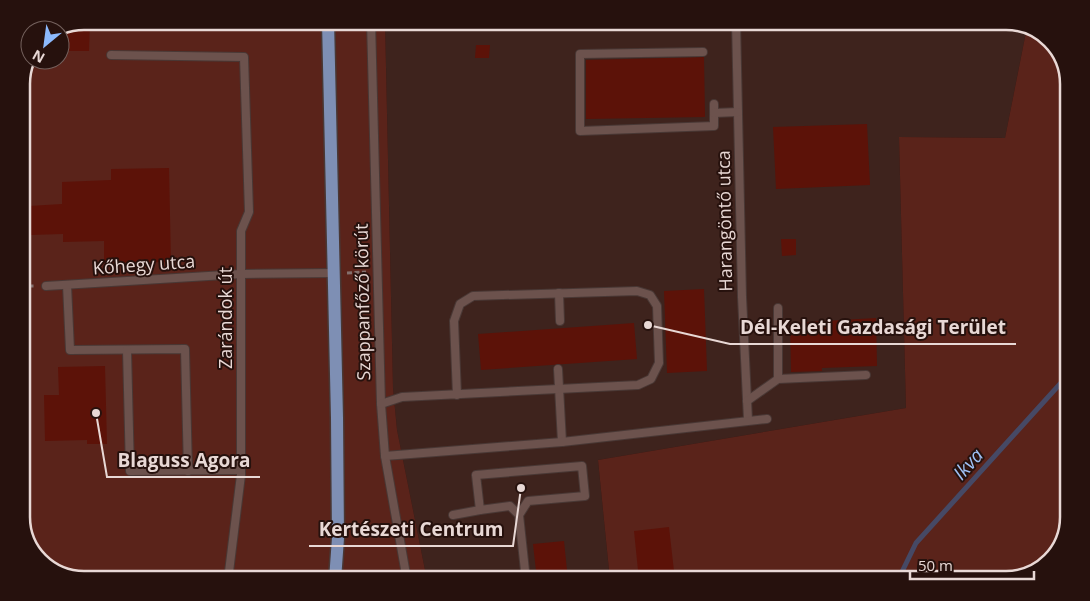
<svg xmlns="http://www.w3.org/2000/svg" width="1090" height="601" viewBox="0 0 1090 601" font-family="'Open Sans',sans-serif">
<rect width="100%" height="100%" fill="#301a16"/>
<!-- built -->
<polygon fill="#3e231d" points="385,21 1006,21 1027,27 1005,138 899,137 906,408 598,460 610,580 427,580 397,430 393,388"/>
<!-- green -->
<g fill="#5a231a">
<polygon points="84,21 385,21 393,388 397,430 427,580 84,580 53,571 30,549 21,521 21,80 31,60 60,60 60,31"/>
<path d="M1027 27C1053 34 1061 57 1069 80V517L1060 548 1038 571 1006 580H610L598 460 906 408 899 137 1005 138Z"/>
</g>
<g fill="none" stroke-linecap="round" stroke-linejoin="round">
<!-- stream -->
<polyline stroke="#464965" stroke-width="5" points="898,580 916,543 1069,374"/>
</g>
<!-- building -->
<g fill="#5c1208">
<polygon points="82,22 90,22 89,51 63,51 62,30"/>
<polygon points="476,45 490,45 489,58 475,58"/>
<polygon points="704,57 705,117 586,119 586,60"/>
<polygon points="867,124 870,185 776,189 773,127"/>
<polygon points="169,168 171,262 104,263 104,241 63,242 63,234 30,235 29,206 62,204 62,182 111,180 111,169"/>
<polygon points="781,239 796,239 796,255 782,256"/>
<polygon points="704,289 707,371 667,373 664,291"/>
<polygon points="876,318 877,366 822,368 822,371 791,372 790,323"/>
<polygon points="634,323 637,359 481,370 478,334"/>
<polygon points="105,366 107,444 87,444 87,440 45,441 44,395 59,395 58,367"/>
<polygon points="669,527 675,580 639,580 634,531"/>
<polygon points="564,541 568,580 537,580 533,544"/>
</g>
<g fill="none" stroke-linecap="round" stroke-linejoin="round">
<defs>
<g id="service">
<polyline points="371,21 381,404 385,456 407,580"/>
<polyline points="736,21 742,297 748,420"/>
<polyline points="703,52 580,54 580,131 714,126 714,104"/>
<polyline points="111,55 244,57 249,212 241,231 241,475 228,580"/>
<polyline points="714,113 738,112"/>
<polyline points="67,285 70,350 185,349 188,471"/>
<polyline points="46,286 241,274 334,273"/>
<polyline points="559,293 560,321"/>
<polyline points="127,350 130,471 241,470"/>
<polyline points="558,369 562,442"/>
<polyline points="778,379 866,375"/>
<polyline points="747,401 778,379 778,308"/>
<polyline points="381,404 402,397 638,385 651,379 659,363 657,306 650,295 637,291 473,296 460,304 454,321 457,395"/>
<polyline points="385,456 562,442 767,419"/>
<polyline points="453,515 480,510"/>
<polyline points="519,515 510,506 480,510 476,475 582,466 585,496 528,501 519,515 526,580"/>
</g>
<polyline id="primary" points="328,21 337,418 338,538 335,580"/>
</defs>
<!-- service casing -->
<use href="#service" stroke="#493835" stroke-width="10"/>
<!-- primary casing -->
<use href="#primary" stroke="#493835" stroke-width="15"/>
<!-- path -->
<g stroke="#84706d" stroke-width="3" stroke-dasharray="5 2.5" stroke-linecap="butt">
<polyline points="347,273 366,272"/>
<polyline points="21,286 35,286"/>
</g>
<!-- service -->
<use href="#service" stroke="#6c524d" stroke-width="8"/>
<!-- primary -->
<use href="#primary" stroke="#7e8fb4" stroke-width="12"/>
</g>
<g text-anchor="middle" stroke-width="4" stroke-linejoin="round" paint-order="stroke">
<!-- street labels -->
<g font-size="18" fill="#e8d8d5" stroke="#26110d">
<text transform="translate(725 221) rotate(-91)" y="6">Harangöntő utca</text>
<text transform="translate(144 265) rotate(-4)" y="6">Kőhegy utca</text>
<text transform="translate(363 302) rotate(-91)" y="6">Szappanfőző körút</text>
<text transform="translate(226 318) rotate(-90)" y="6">Zarándok út</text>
</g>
<!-- water labels -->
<g font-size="19" font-style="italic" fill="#9fc1f5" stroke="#26110d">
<text transform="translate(968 464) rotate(-48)" y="7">Ikva</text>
</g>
</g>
<!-- crop -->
<path d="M0 0H1090V601H0ZM84 30H1006A54 54 0 0 1 1060 84V517A54 54 0 0 1 1006 571H84A54 54 0 0 1 30 517V84A54 54 0 0 1 84 30Z" fill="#26110d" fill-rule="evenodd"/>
<path fill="none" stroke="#e8d8d5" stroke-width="2.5" d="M84 30H1006A54 54 0 0 1 1060 84V517A54 54 0 0 1 1006 571H84A54 54 0 0 1 30 517V84A54 54 0 0 1 84 30Z"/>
<!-- callouts -->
<path fill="none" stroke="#e8d8d5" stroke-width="2" d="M648 325L730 344H1016M96 413L107 477H260M521 488L513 546H309"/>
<g fill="#e8d8d5" stroke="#26110d" stroke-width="2">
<circle cx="648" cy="325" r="5"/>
<circle cx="96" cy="413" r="5"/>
<circle cx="521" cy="488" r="5"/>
</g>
<g font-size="19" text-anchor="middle" font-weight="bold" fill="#e8d8d5" stroke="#26110d" stroke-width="4" stroke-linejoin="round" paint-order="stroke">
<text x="873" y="334">Dél-Keleti Gazdasági Terület</text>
<text x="184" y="467">Blaguss Agora</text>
<text x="411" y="536">Kertészeti Centrum</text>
</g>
<!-- north arrow -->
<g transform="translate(45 45) rotate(209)"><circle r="24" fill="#26110d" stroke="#74615d"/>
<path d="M0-4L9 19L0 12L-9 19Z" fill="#8cb9fc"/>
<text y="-8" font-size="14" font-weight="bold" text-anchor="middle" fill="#e8d8d5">N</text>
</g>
<!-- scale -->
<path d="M910 571v8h124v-8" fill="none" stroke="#e8d8d5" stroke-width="2.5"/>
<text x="918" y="571" font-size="15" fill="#e8d8d5" stroke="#26110d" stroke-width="4" paint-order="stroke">50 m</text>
</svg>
